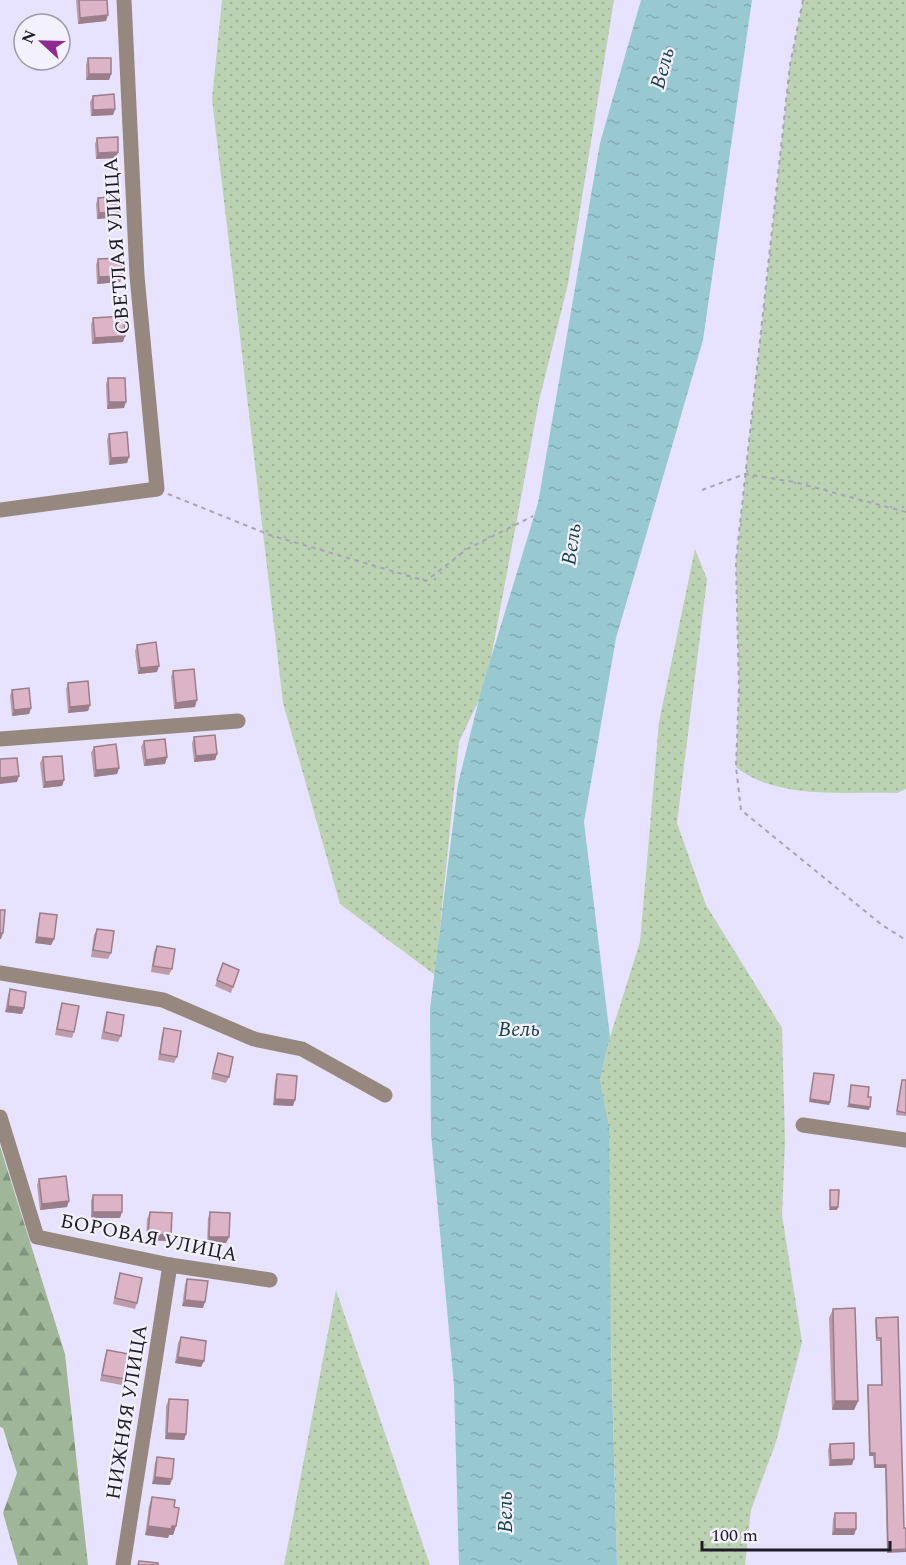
<svg xmlns="http://www.w3.org/2000/svg" width="906" height="1565" viewBox="0 0 906 1565" font-family="Spectral,serif">
<defs>
<pattern id="grass-dots" width="8" height="8" patternUnits="userSpaceOnUse" patternTransform="scale(1.5)"><rect width="8" height="8" fill="#bbd3b3"/><path d="M2 2h.1M6 6h.1" fill="none" stroke="#a0b59a" stroke-width="1.8" stroke-linecap="round"/></pattern>
<pattern id="forest-firs" width="22" height="20" patternUnits="userSpaceOnUse" patternTransform="scale(1.5)"><rect width="22" height="20" fill="#9fb798"/><path d="M5 1l3.5 6h-7zM16 11l3.5 6h-7z" fill="#81947c"/></pattern>
<pattern id="water-ripples" width="26" height="14" patternUnits="userSpaceOnUse" patternTransform="scale(1.5)"><rect width="26" height="14" fill="#99c9d0"/><path d="M2 4q2-2 4 0t4 0M15 11q2-2 4 0t4 0" fill="none" stroke="#83acb3"/></pattern>
</defs>
<rect width="100%" height="100%" fill="#e7e2fd"/>
<!-- grass -->
<g fill="url(#grass-dots)">
<polygon points="222,0 614,0 568,284 539,401 486,685 459,742 435,975 340,904 283,703 212,99"/>
<path d="M803 0H906V789L897 793C846 791 778 801 736 767L739 688 736 561 790 65Z"/>
<polygon points="695,549 707,579 677,823 706,905 782,1028 785,1141 782,1215 802,1342 776,1442 751,1510 745,1565 617,1565 609,1261 600,1080 610,1037 640,942 659,722"/>
<polygon points="336,1290 430,1565 284,1565"/>
</g>
<!-- forest -->
<polygon fill="url(#forest-firs)" points="0,1146 65,1354 88,1565 18,1565 3,1513 17,1473 3,1428 0,1427"/>
<!-- water -->
<polygon fill="url(#water-ripples)" points="641,0 752,0 703,340 616,638 584,822 610,1037 600,1080 609,1128 611,1347 617,1565 459,1565 454,1386 431,1134 430,1009 458,784 481,691 538,503 600,143"/>
<g fill="none" stroke-linecap="round" stroke-linejoin="round">
<!-- path -->
<g stroke="#a7a3b9" stroke-width="2" stroke-dasharray="4.5 4.5" stroke-linecap="butt">
<polyline points="803,0 790,65 736,561 739,688 736,767 741,810 882,925 906,940"/>
<polyline points="702,490 745,474 794,482 906,512"/>
<polyline points="168,494 270,535 426,581 467,549 533,516"/>
</g>
<!-- minor -->
<g stroke="#96887f" stroke-width="15">
<polyline points="0,510 157,489 137,276 124,0"/>
<polyline points="0,739 238,721"/>
<polyline points="0,973 163,1000 254,1039 302,1049 385,1095"/>
<polyline points="0,1117 37,1237 170,1265 270,1280"/>
<polyline points="803,1125 906,1140"/>
<polyline points="123,1565 170,1265"/>
</g>
</g>
<!-- wall -->
<g fill="#bd9ba9">
<polygon points="76,0 107,0 106,21 78,24"/>
<polygon points="88,58 111,74 109,80 86,80 86,64"/>
<polygon points="93,96 115,109 113,115 91,116 90,102"/>
<polygon points="97,138 118,152 116,158 96,159 95,144"/>
<polygon points="98,198 121,211 119,217 97,219 96,204"/>
<polygon points="98,259 122,276 120,282 97,284 96,265"/>
<polygon points="93,318 123,342 92,344 91,325"/>
<polygon points="108,378 124,408 107,409 106,384"/>
<polygon points="109,434 129,457 127,463 109,465 107,440"/>
<polygon points="137,645 157,672 138,674 135,651"/>
<polygon points="173,671 195,707 174,709 171,677"/>
<polygon points="68,683 90,705 88,711 68,713 66,689"/>
<polygon points="12,690 31,708 29,714 12,716 10,696"/>
<polygon points="194,737 217,754 215,760 194,762 192,743"/>
<polygon points="144,741 167,757 165,764 144,766 141,747"/>
<polygon points="94,747 119,768 117,774 94,777 91,753"/>
<polygon points="43,757 64,780 62,786 43,788 40,763"/>
<polygon points="40,913 54,939 51,945 35,943 38,919"/>
<polygon points="97,929 111,953 108,959 91,957 94,935"/>
<polygon points="157,946 172,969 169,975 151,972 154,952"/>
<polygon points="223,963 239,970 231,993 215,986"/>
<polygon points="10,989 24,1008 22,1014 5,1012 8,995"/>
<polygon points="62,1003 74,1032 72,1038 55,1035 60,1009"/>
<polygon points="107,1012 121,1036 118,1042 101,1039 105,1018"/>
<polygon points="164,1028 177,1057 174,1063 158,1060 162,1034"/>
<polygon points="218,1053 229,1077 226,1083 211,1079"/>
<polygon points="277,1074 293,1106 273,1105 275,1081"/>
<polygon points="902,1080 906,1080 906,1116 896,1115"/>
<polygon points="39,1179 67,1207 40,1210 37,1185"/>
<polygon points="93,1195 120,1218 91,1218 91,1201"/>
<polygon points="150,1212 169,1241 146,1240 147,1219"/>
<polygon points="210,1212 229,1237 226,1243 207,1243 208,1218"/>
<polygon points="120,1273 137,1303 135,1309 113,1304"/>
<polygon points="187,1279 203,1308 182,1306 185,1285"/>
<polygon points="833,1309 858,1401 854,1410 832,1410 829,1318"/>
<polygon points="898,1317 904,1528 887,1553 885,1468 874,1468 873,1456 869,1456 867,1388 868,1385 881,1385 880,1341 876,1341 875,1321 876,1318"/>
<polygon points="181,1337 201,1367 175,1363 178,1343"/>
<polygon points="107,1350 125,1379 122,1385 100,1381 105,1356"/>
<polygon points="169,1399 186,1434 184,1440 165,1439 166,1406"/>
<polygon points="830,1444 852,1465 829,1466 828,1450"/>
<polygon points="157,1457 170,1485 152,1484 155,1463"/>
<polygon points="152,1497 174,1507 176,1526 173,1535 169,1535 168,1538 145,1535 149,1506"/>
<polygon points="835,1513 856,1529 854,1535 832,1535 833,1519"/>
</g>
<!-- shaded-wall -->
<g fill="#9a7e8a">
<polygon points="108,15 106,21 78,24 80,18"/>
<polygon points="89,74 111,74 109,80 86,80"/>
<polygon points="115,109 113,115 91,116 93,110"/>
<polygon points="118,152 116,158 96,159 98,153"/>
<polygon points="121,211 119,217 97,219 99,213"/>
<polygon points="122,276 120,282 97,284 99,277"/>
<polygon points="125,336 123,342 92,344 95,338"/>
<polygon points="109,402 126,402 124,408 107,409"/>
<polygon points="129,457 127,463 109,465 111,458"/>
<polygon points="159,666 157,672 138,674 140,668"/>
<polygon points="197,700 195,707 174,709 176,703"/>
<polygon points="90,705 88,711 68,713 70,707"/>
<polygon points="31,708 29,714 12,716 14,710"/>
<polygon points="217,754 215,760 194,762 196,756"/>
<polygon points="167,757 165,764 144,766 146,760"/>
<polygon points="119,768 117,774 94,777 96,770"/>
<polygon points="19,776 17,782 0,784 0,778"/>
<polygon points="64,780 62,786 43,788 45,782"/>
<polygon points="0,933 3,933 1,939 0,939"/>
<polygon points="37,937 54,939 51,945 35,943"/>
<polygon points="8,1006 24,1008 22,1014 5,1012"/>
<polygon points="275,1099 295,1100 293,1106 273,1105"/>
<polygon points="810,1099 830,1102 829,1105 809,1102"/>
<polygon points="849,1104 870,1107 869,1110 847,1107"/>
<polygon points="69,1201 67,1207 40,1210 42,1204"/>
<polygon points="830,1207 838,1207 837,1210 829,1210"/>
<polygon points="93,1212 122,1212 120,1218 91,1218"/>
<polygon points="148,1234 171,1235 169,1241 146,1240"/>
<polygon points="209,1237 229,1237 226,1243 207,1243"/>
<polygon points="185,1300 205,1302 203,1308 182,1306"/>
<polygon points="178,1357 204,1361 201,1367 175,1363"/>
<polygon points="835,1401 858,1401 854,1410 832,1410"/>
<polygon points="167,1433 186,1434 184,1440 165,1439"/>
<polygon points="870,1453 875,1453 873,1456 869,1456"/>
<polygon points="854,1459 852,1465 829,1466 831,1460"/>
<polygon points="875,1465 886,1465 885,1468 874,1468"/>
<polygon points="155,1477 172,1479 170,1485 152,1484"/>
<polygon points="148,1526 176,1526 173,1535 169,1535 168,1538 145,1535"/>
<polygon points="835,1529 856,1529 854,1535 832,1535"/>
<polygon points="906,1549 906,1552 887,1553 888,1550"/>
</g>
<!-- building -->
<g fill="#dcb4c5" stroke="#9a7e8a" stroke-width="1.5">
<polygon points="79,0 107,0 108,15 80,18"/>
<polygon points="88,58 111,58 111,74 89,74"/>
<polygon points="114,94 115,109 93,110 93,96"/>
<polygon points="118,137 118,152 98,153 97,138"/>
<polygon points="120,196 121,211 99,213 98,198"/>
<polygon points="121,258 122,276 99,277 98,259"/>
<polygon points="124,316 125,336 95,338 93,318"/>
<polygon points="108,378 125,378 126,402 109,402"/>
<polygon points="127,432 129,457 111,458 109,434"/>
<polygon points="156,642 159,666 140,668 137,645"/>
<polygon points="194,669 197,700 176,703 173,671"/>
<polygon points="88,681 90,705 70,707 68,683"/>
<polygon points="29,688 31,708 14,710 12,690"/>
<polygon points="215,735 217,754 196,756 194,737"/>
<polygon points="165,739 167,757 146,760 144,741"/>
<polygon points="116,744 119,768 96,770 94,747"/>
<polygon points="62,756 64,780 45,782 43,757"/>
<polygon points="17,758 19,776 0,778 0,759"/>
<polygon points="0,910 5,910 3,933 0,933"/>
<polygon points="40,913 57,915 54,939 37,937"/>
<polygon points="97,929 114,931 111,953 93,950"/>
<polygon points="157,946 175,949 172,969 153,966"/>
<polygon points="223,963 239,970 233,987 217,980"/>
<polygon points="10,989 26,992 24,1008 8,1006"/>
<polygon points="62,1003 79,1006 74,1032 57,1029"/>
<polygon points="107,1012 124,1015 121,1036 104,1032"/>
<polygon points="164,1028 181,1031 177,1057 160,1054"/>
<polygon points="218,1053 233,1057 229,1077 213,1073"/>
<polygon points="814,1073 834,1075 830,1102 810,1099"/>
<polygon points="277,1074 297,1076 295,1100 275,1099"/>
<polygon points="902,1080 906,1080 906,1113 897,1111"/>
<polygon points="851,1085 869,1087 868,1097 871,1097 870,1107 849,1104"/>
<polygon points="66,1176 69,1201 42,1204 39,1179"/>
<polygon points="830,1190 839,1190 838,1207 830,1207"/>
<rect x="93" y="1195" width="29" height="17"/>
<polygon points="150,1212 172,1213 171,1235 148,1234"/>
<polygon points="210,1212 230,1213 229,1237 209,1237"/>
<polygon points="120,1273 142,1278 137,1303 115,1298"/>
<polygon points="187,1279 208,1281 205,1302 185,1300"/>
<polygon points="855,1308 858,1401 835,1401 833,1309"/>
<polygon points="898,1317 904,1528 906,1528 906,1549 888,1550 886,1465 875,1465 875,1453 870,1453 868,1385 882,1385 881,1338 877,1338 876,1318"/>
<polygon points="181,1337 206,1341 204,1361 178,1357"/>
<polygon points="107,1350 129,1354 125,1379 102,1375"/>
<polygon points="169,1399 188,1400 186,1434 167,1433"/>
<polygon points="854,1443 854,1459 831,1460 830,1444"/>
<polygon points="157,1457 174,1459 172,1479 155,1477"/>
<polygon points="152,1497 175,1500 174,1507 179,1508 176,1526 172,1526 171,1529 148,1526"/>
<rect x="835" y="1513" width="21" height="16"/>
<polygon points="139,1561 158,1563 158,1565 138,1565"/>
</g>
<g text-anchor="middle" stroke-width="4.5" stroke-linejoin="round" paint-order="stroke">
<!-- street labels -->
<g font-size="20" fill="#1e1b27" stroke="#f4f1ff">
<text transform="translate(116 246) rotate(-94)" y="7">СВЕТЛАЯ УЛИЦА</text>
<text transform="translate(149 1237) rotate(11)" y="7">БОРОВАЯ УЛИЦА</text>
<text transform="translate(126 1412) rotate(-81)" y="7">НИЖНЯЯ УЛИЦА</text>
</g>
<!-- water labels -->
<g font-size="21" font-style="italic" fill="#174249" stroke="#f4f1ff">
<text transform="translate(662 68) rotate(-75)" y="7">Вель</text>
<text transform="translate(571 544) rotate(-82)" y="7">Вель</text>
<text x="519" y="1036">Вель</text>
<text transform="translate(505 1512) rotate(-90)" y="7">Вель</text>
</g>
</g>
<!-- north arrow -->
<g transform="translate(42 42) rotate(292)"><circle r="28" fill="#f4f1ff" stroke="#9e9ba9" stroke-width="1.5"/>
<path d="M0-4.5L10 22L0 15L-10 22Z" fill="#8f2a91"/>
<text y="-9" font-size="16" font-weight="bold" text-anchor="middle" fill="#1e1b27">N</text>
</g>
<!-- scale -->
<path d="M702 1541v9h188v-9" fill="none" stroke="#1e1b27" stroke-width="3"/>
<text x="711" y="1541" font-size="18" fill="#1e1b27" stroke="#f4f1ff" stroke-width="4.5" paint-order="stroke">100 m</text>
</svg>
